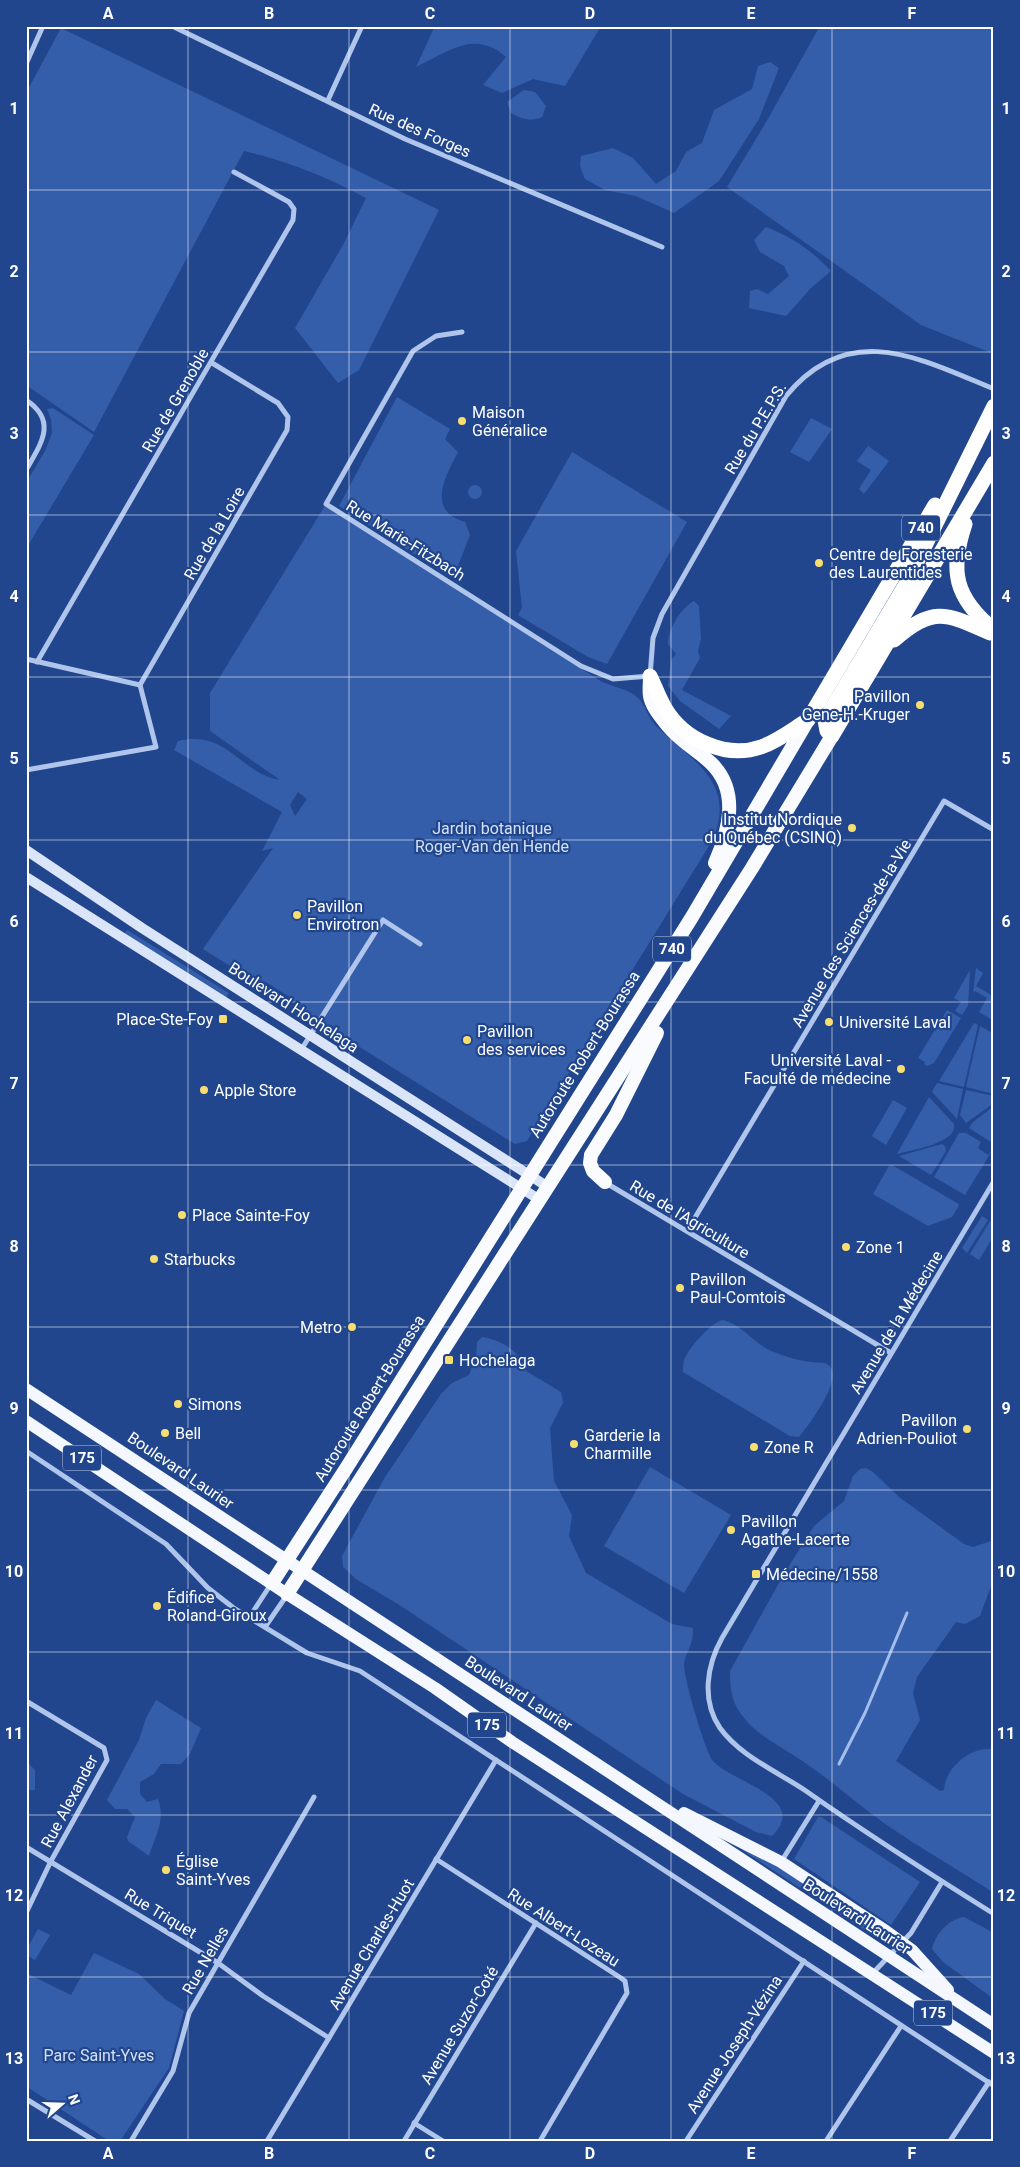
<svg xmlns="http://www.w3.org/2000/svg" width="1020" height="2167" viewBox="0 0 1020 2167" font-family="Roboto,sans-serif">
<rect width="100%" height="100%" fill="#21468d"/>
<!-- green -->
<g fill="#355eaa" fill-rule="evenodd">
<path d="M435 26H601L565 86 533 79 502 93 483 85 506 57C475 29 448 52 416 67Z"/>
<polygon points="820,26 994,26 994,354 921,325 727,187 765,124"/>
<path d="M61 28 439 210 359 370 338 383 295 328 343 245 366 198C325 176 289 162 244 151L94 432 26 385V93Z"/>
<polygon points="770,62 779,68 759,119 719,181 674,213 636,196 605,190 585,179 580,166 581,156 613,148 633,158 656,184 676,171 686,152 702,143 714,110 752,89 758,66"/>
<path d="M524 90 535 92 546 106 542 117C530 122 522 119 511 113L507 102Z"/>
<path d="M766 227C794 238 811 250 831 271L811 288 786 316 749 308 750 291 757 289 768 294 789 276 784 266 760 252 754 240Z"/>
<path d="M397 397 450 429 445 439 458 452C446 476 425 510 465 522L470 535 456 571 449 576 339 506Z"/>
<polygon points="53,408 94,435 26,549 26,483 45,451 52,433 51,419 47,409"/>
<polygon points="811,418 832,429 809,462 790,452"/>
<polygon points="868,446 889,461 864,494 859,489 871,470 857,461"/>
<polygon points="572,452 687,522 607,664 588,657 518,615 522,608 516,551"/>
<circle cx="475" cy="492" r="7"/>
<path d="M326 504 602 682C612 686 630 690 637 697 646 705 648 719 656 726 692 761 738 782 712 841L527 1141 515 1144 299 1009 291 998 266 982 251 979 203 949 273 848 262 851 282 812 174 750 178 741C228 729 240 774 280 780L210 731V693ZM298 792 307 799 295 816 290 805Z"/>
<path d="M694 601 699 606 701 639 698 651 700 658 682 690 731 716 719 729 680 701 668 686 671 660 676 654 668 644C668 629 681 608 694 601Z"/>
<polygon points="127,930 229,993 226,998 124,935"/>
<polygon points="976,968 983,973 976,986 994,997 994,1021 979,1012 987,998 975,991 973,993"/>
<polygon points="970,970 968,1006 962,1015 955,1011 961,1002 954,998"/>
<polygon points="947,1010 961,1018 934,1063 927,1066 924,1064 925,1062 918,1058"/>
<polygon points="974,1023 978,1025 964,1087 939,1081"/>
<polygon points="980,1026 994,1034 994,1094 966,1087"/>
<polygon points="937,1083 963,1089 957,1119 932,1092"/>
<polygon points="966,1090 994,1096 994,1103 966,1123 960,1115"/>
<path d="M929 1097 954 1124C958 1143 911 1150 897 1154Z"/>
<polygon points="893,1100 907,1108 886,1145 872,1136"/>
<polygon points="994,1106 994,1144 969,1128 973,1122"/>
<polygon points="959,1133 966,1133 981,1142 978,1148 988,1155 993,1149 965,1195 934,1177"/>
<polygon points="942,1144 945,1146 946,1151 931,1175 899,1156"/>
<polygon points="892,1165 957,1203 959,1205 952,1217 928,1226 873,1194 889,1166"/>
<polygon points="982,1216 988,1220 967,1253 962,1248"/>
<polygon points="990,1221 994,1223 994,1235 979,1260 970,1254"/>
<path d="M723 1320C742 1325 754 1343 771 1351 784 1356 799 1361 812 1362 816 1363 820 1362 824 1363 851 1370 808 1426 799 1437L790 1436 683 1372C683 1369 683 1364 684 1360 689 1348 710 1323 723 1320Z"/>
<path d="M482 1337C504 1341 519 1351 526 1371L561 1392 563 1403 550 1428 554 1481 572 1515 569 1536 586 1573 672 1624 693 1628C694 1646 684 1654 684 1665 684 1679 705 1751 713 1761 731 1782 811 1798 772 1836L756 1832 683 1794 401 1606 356 1579 343 1567 342 1556 385 1477 441 1394 452 1383 469 1375 476 1357 477 1342Z"/>
<polygon points="650,1467 731,1515 684,1593 604,1546"/>
<path d="M866 1468 873 1472 899 1497 964 1544 973 1547 994 1540V1587L991 1586 980 1616 965 1624 956 1622 917 1677 913 1693 920 1720 896 1761 940 1791 944 1790C946 1766 971 1747 994 1749V1893C953 1866 907 1841 869 1812 845 1793 821 1773 795 1756 775 1743 753 1733 739 1711 731 1699 730 1686 730 1671L784 1574 814 1526 844 1501 853 1476 860 1469Z"/>
<path d="M156 1700 201 1728 190 1754 181 1764H161L154 1774 140 1782V1794L147 1802 158 1799C166 1820 155 1836 149 1856L128 1841 127 1837 135 1817 127 1809H115L107 1800 139 1740 146 1718Z"/>
<polygon points="26,1761 35,1770 35,1790 26,1790"/>
<polygon points="818,1817 821,1817 920,1882 891,1925 794,1859"/>
<polygon points="730,1842 781,1868 885,1936 881,1941"/>
<path d="M964 1917 994 1933V1999L943 1962 932 1949C935 1934 949 1919 964 1917Z"/>
<polygon points="38,1929 50,1935 35,1960 26,1955 26,1951"/>
<polygon points="94,1953 139,1974 165,1999 184,2011 169,2068 120,2141 109,2141 26,2086 26,1973 71,1995"/>
</g>
<g fill="none" stroke-linecap="round" stroke-linejoin="round">
<!-- stream -->
<polyline stroke="#a3beed" stroke-width="3" points="839,1764 865,1713 907,1613"/>
<!-- minor -->
<g stroke="#afc5eb" stroke-width="5">
<polyline points="172,26 405,139 662,247"/>
<polyline points="26,64 43,26"/>
<polyline points="328,100 362,26"/>
<path d="M462 332 436 336 413 351 326 504 581 666 613 679 650 676 653 638 662 614 786 396C849 319 921 359 994 389"/>
<path d="M26 400C58 421 41 444 26 470"/>
<polyline points="26,659 140,685"/>
<polyline points="37,662 293,220 294,209 289,202 234,172"/>
<polyline points="26,770 156,747 140,685 287,430 288,417 278,403 212,363"/>
<polyline points="301,1050 383,920 420,944"/>
<path d="M994 1181 722 1638C707 1665 701 1700 720 1728 740 1756 778 1772 806 1791 867 1834 930 1874 994 1914"/>
<polyline points="606,1183 891,1353"/>
<polyline points="687,1231 944,801 994,830"/>
<polyline points="26,1451 166,1544 208,1588 235,1609 307,1653 360,1671 994,2086"/>
<polyline points="249,1618 271,1584"/>
<polyline points="265,1627 287,1595"/>
<polyline points="26,1701 104,1748 107,1760 51,1861 26,1913"/>
<polyline points="26,1847 218,1963 263,1996 329,2038"/>
<polyline points="436,1859 621,1978 625,1981 627,1993 540,2141"/>
<polyline points="781,1862 819,1801"/>
<polyline points="872,1974 911,1933 942,1882"/>
<polyline points="26,2099 95,2141"/>
<polyline points="414,2123 443,2141"/>
<polyline points="131,2141 173,2071 189,2013 314,1797"/>
<polyline points="267,2141 496,1760"/>
<polyline points="404,2141 536,1923"/>
<polyline points="686,2141 804,1961"/>
<polyline points="826,2141 901,2026"/>
<polyline points="950,2141 989,2082"/>
</g>
<!-- secondary -->
<g stroke="#dbe5f9" stroke-width="10">
<polyline points="26,850 142,928 548,1187"/>
<polyline points="26,877 540,1200"/>
</g>
<!-- primary -->
<g stroke="#f4f7fe" stroke-width="12">
<polyline points="26,1389 994,2025"/>
<polyline points="26,1421 287,1594 435,1688 512,1742 994,2053"/>
<polyline points="684,1813 781,1862 886,1931 912,1950 948,1990"/>
</g>
<!-- trunk -->
<g stroke="#fafbfe" stroke-width="14">
<path d="M650 677C650 683 649 690 650 696 652 707 661 717 668 726 680 741 697 750 711 763 740 791 729 831 715 863"/>
<polyline points="605,1182 593,1171 590,1163 591,1155 616,1115 657,1033"/>
<polyline points="272,1583 347,1467 692,917 808,720"/>
<polyline points="287,1594 752,868 832,736"/>
</g>
<!-- motorway -->
<g stroke="#fff" stroke-width="15">
<polyline points="994,406 906,584 825,720 827,731 832,736 994,463"/>
<path d="M965 524C949 571 955 598 994 630"/>
<path d="M894 640C934 606 945 613 990 633"/>
<path d="M650 676C655 686 659 698 665 708 684 740 726 759 761 747 778 741 793 729 808 720L935 505"/>
</g>
</g>
<!-- grid -->
<path fill="none" stroke="#fff" stroke-width="1" stroke-opacity="0.55" d="M188 26V2141M349 26V2141M510 26V2141M671 26V2141M832 26V2141M26 190H994M26 352H994M26 515H994M26 677H994M26 840H994M26 1002H994M26 1165H994M26 1327H994M26 1490H994M26 1652H994M26 1815H994M26 1977H994"/>
<!-- markers -->
<g fill="#f8de71" stroke="#21468d" stroke-width="2">
<circle cx="462" cy="421" r="5"/>
<circle cx="819" cy="563" r="5"/>
<circle cx="920" cy="705" r="5"/>
<circle cx="852" cy="828" r="5"/>
<circle cx="297" cy="915" r="5"/>
<rect x="218" y="1014" width="10" height="10" rx="2.5"/>
<circle cx="829" cy="1022" r="5"/>
<circle cx="467" cy="1040" r="5"/>
<circle cx="901" cy="1069" r="5"/>
<circle cx="204" cy="1090" r="5"/>
<circle cx="182" cy="1215" r="5"/>
<circle cx="846" cy="1247" r="5"/>
<circle cx="154" cy="1259" r="5"/>
<circle cx="680" cy="1288" r="5"/>
<circle cx="352" cy="1327" r="5"/>
<rect x="444" y="1355" width="10" height="10" rx="2.5"/>
<circle cx="178" cy="1404" r="5"/>
<circle cx="967" cy="1429" r="5"/>
<circle cx="165" cy="1433" r="5"/>
<circle cx="574" cy="1444" r="5"/>
<circle cx="754" cy="1447" r="5"/>
<circle cx="731" cy="1530" r="5"/>
<rect x="751" y="1569" width="10" height="10" rx="2.5"/>
<circle cx="157" cy="1606" r="5"/>
<circle cx="166" cy="1870" r="5"/>
</g>
<g text-anchor="middle" stroke-width="4.5" stroke-linejoin="round" paint-order="stroke">
<!-- shield labels -->
<g fill="#21468d" stroke="#bcc8dd" stroke-width="1">
<rect x="902" y="515.5" width="38" height="25" rx="4"/>
<rect x="653" y="936.5" width="38" height="25" rx="4"/>
<rect x="63" y="1445.5" width="38" height="25" rx="4"/>
<rect x="468" y="1712.5" width="38" height="25" rx="4"/>
<rect x="914" y="2000.5" width="38" height="25" rx="4"/>
</g>
<g font-size="15" font-weight="bold" fill="#fff">
<text x="921" y="533">740</text>
<text x="672" y="954">740</text>
<text x="82" y="1463">175</text>
<text x="487" y="1730">175</text>
<text x="933" y="2018">175</text>
</g>
<!-- street labels -->
<g font-size="16" fill="#fff" stroke="#21468d">
<text transform="translate(420 130) rotate(24)" y="6">Rue des Forges</text>
<text transform="translate(175 400) rotate(-60)" y="6">Rue de Grenoble</text>
<text transform="translate(755 428) rotate(-59)" y="6">Rue du P.E.P.S.</text>
<text transform="translate(214 533) rotate(-60)" y="6">Rue de la Loire</text>
<text transform="translate(406 540) rotate(32)" y="6">Rue Marie-Fitzbach</text>
<text transform="translate(851 933) rotate(-59)" y="6">Avenue des Sciences-de-la-Vie</text>
<text transform="translate(294 1007) rotate(33)" y="6">Boulevard Hochelaga</text>
<text transform="translate(584 1054) rotate(-58)" y="6">Autoroute Robert-Bourassa</text>
<text transform="translate(690 1219) rotate(31)" y="6">Rue de l'Agriculture</text>
<text transform="translate(896 1322) rotate(-59)" y="6">Avenue de la Médecine</text>
<text transform="translate(369 1398) rotate(-58)" y="6">Autoroute Robert-Bourassa</text>
<text transform="translate(181 1470) rotate(34)" y="6">Boulevard Laurier</text>
<text transform="translate(519 1693) rotate(33)" y="6">Boulevard Laurier</text>
<text transform="translate(69 1801) rotate(-62)" y="6">Rue Alexander</text>
<text transform="translate(161 1913) rotate(31)" y="6">Rue Triquet</text>
<text transform="translate(857 1916) rotate(33)" y="6">Boulevard Laurier</text>
<text transform="translate(564 1927) rotate(33)" y="6">Rue Albert-Lozeau</text>
<text transform="translate(371 1944) rotate(-59)" y="6">Avenue Charles-Huot</text>
<text transform="translate(205 1960) rotate(-60)" y="6">Rue Nelles</text>
<text transform="translate(459 2025) rotate(-59)" y="6">Avenue Suzor-Coté</text>
<text transform="translate(734 2044) rotate(-57)" y="6">Avenue Joseph-Vézina</text>
</g>
<!-- poi labels -->
<g font-size="16" fill="#fff" stroke="#21468d" text-anchor="start">
<text x="472" y="418">Maison<tspan x="472" dy="18">Généralice</tspan></text>
<text x="829" y="560">Centre de Foresterie<tspan x="829" dy="18">des Laurentides</tspan></text>
<text x="910" y="702" text-anchor="end">Pavillon<tspan x="910" dy="18">Gene-H.-Kruger</tspan></text>
<text x="842" y="825" text-anchor="end">Institut Nordique<tspan x="842" dy="18">du Québec (CSINQ)</tspan></text>
<text x="307" y="912">Pavillon<tspan x="307" dy="18">Envirotron</tspan></text>
<text x="213" y="1025" text-anchor="end">Place-Ste-Foy</text>
<text x="839" y="1028">Université Laval</text>
<text x="477" y="1037">Pavillon<tspan x="477" dy="18">des services</tspan></text>
<text x="891" y="1066" text-anchor="end">Université Laval -<tspan x="891" dy="18">Faculté de médecine</tspan></text>
<text x="214" y="1096">Apple Store</text>
<text x="192" y="1221">Place Sainte-Foy</text>
<text x="856" y="1253">Zone 1</text>
<text x="164" y="1265">Starbucks</text>
<text x="690" y="1285">Pavillon<tspan x="690" dy="18">Paul-Comtois</tspan></text>
<text x="342" y="1333" text-anchor="end">Metro</text>
<text x="459" y="1366">Hochelaga</text>
<text x="188" y="1410">Simons</text>
<text x="957" y="1426" text-anchor="end">Pavillon<tspan x="957" dy="18">Adrien-Pouliot</tspan></text>
<text x="175" y="1439">Bell</text>
<text x="584" y="1441">Garderie la<tspan x="584" dy="18">Charmille</tspan></text>
<text x="764" y="1453">Zone R</text>
<text x="741" y="1527">Pavillon<tspan x="741" dy="18">Agathe-Lacerte</tspan></text>
<text x="766" y="1580">Médecine/1558</text>
<text x="167" y="1603">Édifice<tspan x="167" dy="18">Roland-Giroux</tspan></text>
<text x="176" y="1867">Église<tspan x="176" dy="18">Saint-Yves</tspan></text>
</g>
<!-- park labels -->
<g font-size="16" fill="#d4e1f8" stroke="#21468d">
<text x="492" y="834">Jardin botanique<tspan x="492" dy="18">Roger-Van den Hende</tspan></text>
<text x="99" y="2061">Parc Saint-Yves</text>
</g>
</g>
<!-- border -->
<rect width="1020" height="2167" fill="none" stroke="#21468d" stroke-width="55"/>
<!-- north arrow -->
<g transform="translate(62 2104) rotate(70)" stroke="#21468d" stroke-width="4" paint-order="stroke">
<path d="M0-4L9 19L0 12L-9 19Z" fill="#ffffff"/>
<text y="-8" font-size="14" font-weight="bold" text-anchor="middle" fill="#ffffff">N</text>
</g>
<rect x="28" y="28" width="964" height="2112" fill="none" stroke="#fff" stroke-width="2"/>
<g font-size="16" text-anchor="middle" font-weight="bold" fill="#fff">
<text x="108" y="19">A</text>
<text x="269" y="19">B</text>
<text x="430" y="19">C</text>
<text x="590" y="19">D</text>
<text x="751" y="19">E</text>
<text x="912" y="19">F</text>
<text x="14" y="114">1</text>
<text x="1006" y="114">1</text>
<text x="14" y="277">2</text>
<text x="1006" y="277">2</text>
<text x="14" y="439">3</text>
<text x="1006" y="439">3</text>
<text x="14" y="602">4</text>
<text x="1006" y="602">4</text>
<text x="14" y="764">5</text>
<text x="1006" y="764">5</text>
<text x="14" y="927">6</text>
<text x="1006" y="927">6</text>
<text x="14" y="1089">7</text>
<text x="1006" y="1089">7</text>
<text x="14" y="1252">8</text>
<text x="1006" y="1252">8</text>
<text x="14" y="1414">9</text>
<text x="1006" y="1414">9</text>
<text x="14" y="1577">10</text>
<text x="1006" y="1577">10</text>
<text x="14" y="1739">11</text>
<text x="1006" y="1739">11</text>
<text x="14" y="1901">12</text>
<text x="1006" y="1901">12</text>
<text x="14" y="2064">13</text>
<text x="1006" y="2064">13</text>
<text x="108" y="2159">A</text>
<text x="269" y="2159">B</text>
<text x="430" y="2159">C</text>
<text x="590" y="2159">D</text>
<text x="751" y="2159">E</text>
<text x="912" y="2159">F</text>
</g>
</svg>
